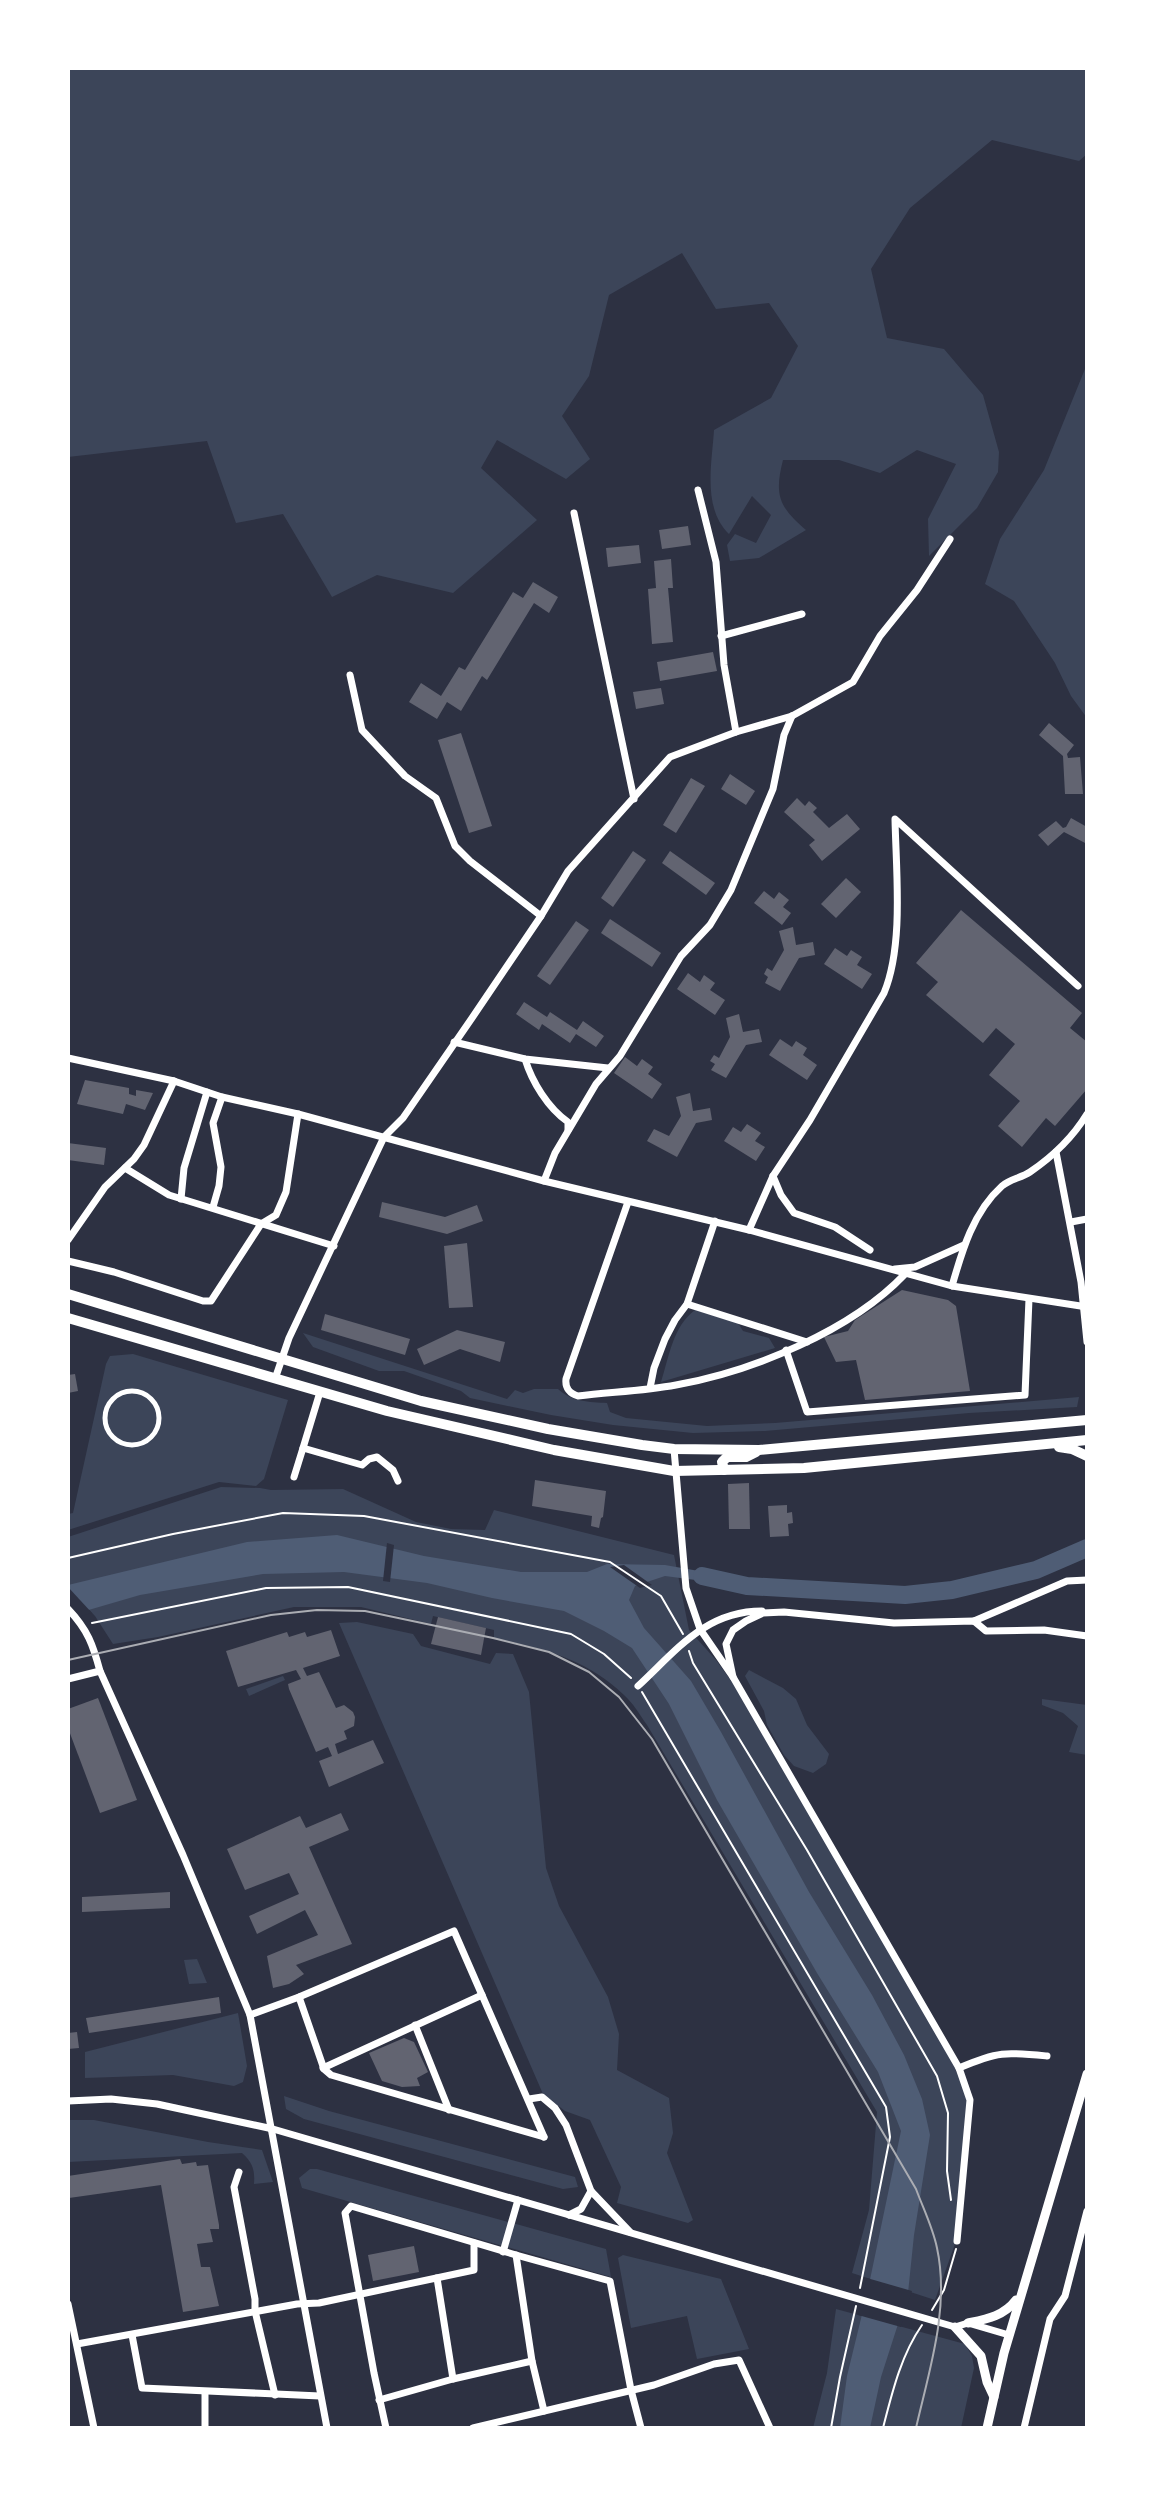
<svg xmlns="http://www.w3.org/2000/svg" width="1155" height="2496" viewBox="0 0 1155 2496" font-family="Ubuntu,sans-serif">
<rect width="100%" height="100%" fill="#2d3142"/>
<!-- green -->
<g fill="#3c4559">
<path d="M68 68H1087V154L1079 161 992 140 910 208 871 269 887 338 944 349 983 395 999 452 998 472 977 508 929 556 928 519 956 464 917 450 880 473 839 460H783C774 495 779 507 806 530L759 558 730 561 727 545 735 534 756 543 771 515 752 496 729 534C702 508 712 463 714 430L771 398 798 346 769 303 716 309 682 253 609 295 589 376 562 416 590 459 566 479 497 440 481 468 537 520 453 593 377 575 332 597 283 514 236 523 207 441 68 457Z"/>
<polygon points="1087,364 1087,718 1071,696 1055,663 1014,601 985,584 1000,539 1044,470"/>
<path d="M695 1310 738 1323 743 1331 769 1338 775 1348 661 1382C669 1357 673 1326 695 1310Z"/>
<path d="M303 1333 507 1399 515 1390 523 1393 534 1389H558C572 1402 589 1402 607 1403L610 1412 626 1418 707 1426 775 1423 1079 1397 1077 1407 969 1413 765 1431 693 1433 613 1425 551 1415 470 1398 461 1391 404 1371H379L313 1347Z"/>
<polygon points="133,1354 288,1400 264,1479 256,1486 219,1482 68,1530 68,1514 73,1513 106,1364 110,1356"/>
<path d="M221 1487 260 1488 271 1490 343 1489 416 1522 451 1529 485 1530 494 1510 674 1555 689 1630 716 1660 732 1682 953 2063 968 2101 967 2141 957 2200 955 2244 935 2300 852 2273 869 2210 877 2112 647 1725C640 1715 633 1703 624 1695 588 1660 542 1647 494 1639V1630L433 1616 431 1624 361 1607H294L158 1637 113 1644 95 1616 68 1587V1537Z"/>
<polygon points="357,1622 413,1634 421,1646 490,1664 496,1653 513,1654 529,1692 546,1868 559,1906 608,1997 619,2034 617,2070 669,2098 673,2133 667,2153 693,2220 688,2223 617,2203 621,2187 590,2120 565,2111 543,2094 339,1623"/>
<polygon points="749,1670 783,1688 796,1699 807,1725 829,1754 826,1764 813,1773 794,1766 784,1755 767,1725 764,1711 745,1676"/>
<polygon points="283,1676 285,1680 249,1696 246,1689"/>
<polygon points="1042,1699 1087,1705 1087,1755 1069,1752 1078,1726 1063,1713 1042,1705"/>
<polygon points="197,1959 207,1983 189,1984 184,1960"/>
<polygon points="238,2013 247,2066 243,2082 234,2086 173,2075 85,2078 85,2052"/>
<polygon points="284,2096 329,2111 575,2177 578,2187 563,2189 304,2119 286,2109"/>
<path d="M68 2120H94L208 2142 262 2150 273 2182 254 2184C255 2170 253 2163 242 2153L68 2162Z"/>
<polygon points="310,2169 317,2169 606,2249 611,2277 302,2188 299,2178"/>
<polygon points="623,2255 721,2279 749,2349 697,2359 687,2316 631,2328 618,2258"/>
<polygon points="836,2309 965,2344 972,2356 974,2368 961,2428 813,2428 827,2373"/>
</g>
<!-- water -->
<polygon fill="#4f5d75" points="337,1535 424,1556 521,1572 587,1572 607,1564 665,1565 727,1576 726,1584 665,1576 635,1586 629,1600 644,1628 691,1681 721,1732 809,1892 872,1995 904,2055 922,2099 930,2135 914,2235 908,2293 881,2377 870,2428 840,2428 847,2376 867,2294 901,2131 878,2072 817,1973 717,1800 669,1704 632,1648 604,1631 564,1611 492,1598 427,1583 344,1572 263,1574 140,1595 68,1616 68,1585 247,1542"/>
<!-- pier -->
<g fill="#2d3142">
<polygon points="387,1543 394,1545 390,1582 383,1581"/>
<polygon points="624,1565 652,1585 640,1588 610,1567"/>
<polygon points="68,1587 92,1613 68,1620"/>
<polygon points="867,2278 912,2291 901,2327 858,2315"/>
</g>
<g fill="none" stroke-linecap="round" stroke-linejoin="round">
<!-- river -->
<polyline stroke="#4f5d75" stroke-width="18" points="702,1576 747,1586 905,1595 952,1590 1036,1570 1087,1548"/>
</g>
<!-- building -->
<g fill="#626471">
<polygon points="688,526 691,545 662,549 659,530"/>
<polygon points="639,545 641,563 608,567 606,548"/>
<polygon points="671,559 673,588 668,588 673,642 652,644 648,589 656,588 654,561"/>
<polygon points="533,582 558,597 549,613 534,603 487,680 482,676 461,711 447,702 437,719 409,702 421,683 441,696 459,667 465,670 513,592 523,598"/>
<polygon points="713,652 717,671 660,681 657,662"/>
<polygon points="661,688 664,704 636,709 633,692"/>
<polygon points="1049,723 1074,745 1067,754 1068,758 1080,757 1083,794 1065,794 1063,756 1039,735"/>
<polygon points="461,733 492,826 469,833 438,740"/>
<polygon points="730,774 755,791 746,805 721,789"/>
<polygon points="691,778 705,786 676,833 663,825"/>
<polygon points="797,798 805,806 809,801 817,808 813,812 829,828 847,814 860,829 822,861 809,845 815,840 784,812"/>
<polygon points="1071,818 1087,827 1087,844 1064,832 1048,846 1038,835 1056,821 1063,828 1066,827"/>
<polygon points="633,851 646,860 613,907 601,898"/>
<polygon points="670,851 715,883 706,895 662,863"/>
<polygon points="846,878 861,892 836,918 821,904"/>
<polygon points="764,891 774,899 779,892 789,900 783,907 791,913 782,925 754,903"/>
<polygon points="961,910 1082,1013 1070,1028 1087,1042 1087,1089 1055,1126 1046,1118 1022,1147 998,1126 1020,1101 989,1075 1015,1044 996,1028 983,1043 926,995 938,982 916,963"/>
<polygon points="610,919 661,953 652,967 601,933"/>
<polygon points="576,921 589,930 550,985 537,976"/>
<polygon points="793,927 796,945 813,942 815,955 799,958 780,991 765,983 768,977 764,974 767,968 772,971 784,950 779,931"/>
<polygon points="835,948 847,956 851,950 862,957 857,965 872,974 862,989 824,964"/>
<polygon points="688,973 700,982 704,975 715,983 710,990 725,1000 715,1015 677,989"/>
<polygon points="524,1002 547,1017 550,1012 577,1030 583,1021 604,1036 596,1047 576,1034 570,1043 542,1024 539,1030 516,1014"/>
<polygon points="739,1014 743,1032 759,1029 762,1042 746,1045 726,1078 711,1070 715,1064 710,1061 714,1055 719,1058 730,1037 726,1018"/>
<polygon points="780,1039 792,1047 796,1041 807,1048 803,1055 817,1065 807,1080 769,1055"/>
<polygon points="625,1057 637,1066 642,1059 653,1067 648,1074 662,1084 652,1099 614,1073"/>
<polygon points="85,1080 129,1088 129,1094 136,1096 136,1090 153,1093 145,1110 126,1104 123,1114 77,1104"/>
<polygon points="690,1093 693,1111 710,1108 712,1120 696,1123 677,1157 647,1141 654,1129 669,1136 681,1116 676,1097"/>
<polygon points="747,1124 761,1133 755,1141 765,1147 756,1161 724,1141 733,1127 741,1132"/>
<polygon points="68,1143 106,1148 104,1165 68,1160"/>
<polygon points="382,1202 445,1217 477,1205 483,1221 447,1234 379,1217"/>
<polygon points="467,1243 473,1307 449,1308 444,1246"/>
<polygon points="902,1290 948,1300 956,1306 970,1391 865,1400 856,1360 836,1362 824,1337 848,1331 855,1320"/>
<polygon points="325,1314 410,1339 405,1355 321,1330"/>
<polygon points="457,1330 505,1342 500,1362 460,1349 424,1365 417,1349"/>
<polygon points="75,1374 78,1391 68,1393 68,1375"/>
<polygon points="535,1480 606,1491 603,1517 601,1518 599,1528 591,1526 592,1516 532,1506"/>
<polygon points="749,1483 750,1529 729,1529 728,1484"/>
<polygon points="787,1505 787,1513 792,1512 793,1523 788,1524 789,1536 770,1537 768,1506"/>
<polygon points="438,1617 486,1628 481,1655 431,1644"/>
<polygon points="331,1630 340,1656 303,1668 307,1676 319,1672 336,1708 344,1705 353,1712 355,1717 354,1726 344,1731 347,1739 335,1744 338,1754 373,1740 384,1763 329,1787 319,1761 332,1756 328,1747 316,1752 289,1689 288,1684 301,1679 296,1670 238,1687 226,1651 287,1632 289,1637 305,1632 307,1637"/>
<polygon points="98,1698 137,1800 100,1813 68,1728 68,1709"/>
<polygon points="341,1813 349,1830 309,1847 352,1944 296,1965 304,1974 289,1984 273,1988 267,1956 318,1935 305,1910 257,1934 249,1916 299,1894 289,1873 245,1890 227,1849 300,1816 306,1828"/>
<polygon points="170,1892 170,1908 82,1912 82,1897"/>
<polygon points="219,1997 221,2013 89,2033 86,2018"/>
<polygon points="77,2032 79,2048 68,2049 68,2033"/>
<polygon points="404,2038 414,2042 428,2072 417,2078 420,2086 402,2087 382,2081 369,2053"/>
<polygon points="180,2159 182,2164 196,2162 197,2166 208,2165 219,2225 219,2229 210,2229 213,2242 197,2244 201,2267 210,2267 219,2306 183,2312 161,2185 69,2198 68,2188 68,2176"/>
<polygon points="414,2246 419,2272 373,2281 368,2255"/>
</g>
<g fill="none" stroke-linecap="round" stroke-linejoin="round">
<!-- path -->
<g stroke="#fff" stroke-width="2">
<polyline points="68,1558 173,1534 283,1513 364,1516 610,1562 661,1596 683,1634"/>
<polyline points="92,1623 266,1588 348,1587 571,1634 604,1654 631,1678"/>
<polyline points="689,1651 693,1663 807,1850 937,2076 948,2113 947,2171 951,2200"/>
<polyline points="642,1692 886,2107 890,2137 860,2288"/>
<polyline points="932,2310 944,2290 956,2249"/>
<polyline points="831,2428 840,2377 856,2306"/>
<path d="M883 2428C892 2393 901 2355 922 2325"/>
</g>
<!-- pedestrian -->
<circle stroke="#fff" stroke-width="5" cx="132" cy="1418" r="27"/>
<!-- minor -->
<g stroke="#fff" stroke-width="7">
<polyline points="698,490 716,562 724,665 736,732"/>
<polyline points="574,513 634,799"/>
<polyline points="721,636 802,614"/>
<polyline points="350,675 362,730 405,776 436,798 455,846 470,861 541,916"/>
<polyline points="454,1042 525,1059 608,1068"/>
<polyline points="68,1058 174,1081 222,1097 298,1114 544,1181 749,1230 952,1286 1087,1307"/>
<path d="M525 1059C532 1082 548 1108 568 1122V1130"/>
<polyline points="1056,1152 1081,1282 1087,1342"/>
<polyline points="125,1168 169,1195 334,1246"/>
<polyline points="773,1176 781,1195 794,1213 835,1227 870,1250"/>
<polyline points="544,1181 555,1153 596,1084 620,1056 681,956 710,925 731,890 773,789 784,735 792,716"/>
<polyline points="181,1199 184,1168 207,1092"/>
<path d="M628 1202 566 1379C565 1388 569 1393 578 1396 610 1392 644 1391 676 1385 753 1371 851 1331 905 1274"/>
<polyline points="213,1207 219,1186 221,1167 213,1123 222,1097"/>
<polyline points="1071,1222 1087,1219"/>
<path d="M749 1230 773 1176 810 1120 884 993C904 945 896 871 895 819L1078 986"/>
<polyline points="68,1240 105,1187 134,1159 144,1145 174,1081"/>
<polyline points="68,1261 114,1272 203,1301 211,1301 261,1224 276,1215 286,1192 298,1114"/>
<polyline points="895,1269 915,1267 964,1245"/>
<path d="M952 1286C962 1251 973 1212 1002 1186 1010 1179 1021 1178 1030 1172 1052 1157 1073 1137 1087 1114"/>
<polyline points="687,1304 807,1342"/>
<polyline points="786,1350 807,1412 1025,1395 1029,1299"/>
<polyline points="275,1379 289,1338 384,1137 403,1118 472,1018 541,916 568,871 670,757 736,732 792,716 853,682 880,636 917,590 950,539"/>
<polyline points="650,1388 654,1368 665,1339 675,1320 687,1304 715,1221"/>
<polyline points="320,1392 303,1448 362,1465 369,1459 377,1457 393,1470 398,1481"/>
<polyline points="674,1449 686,1588 700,1629 733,1677 726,1644 733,1630 746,1621 763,1613 784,1612 894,1623 974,1621 986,1631 1044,1630 1087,1636"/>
<polyline points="294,1477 303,1448"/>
<path d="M68 1609C88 1630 93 1645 100 1671L183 1855 250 2015 327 2428"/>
<polyline points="974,1621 1067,1581 1087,1580"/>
<path d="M733 1677 959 2068C998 2051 1006 2052 1047 2056"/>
<polyline points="68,1679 100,1671"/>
<path d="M638 1686C676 1651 705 1611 762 1611"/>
<polyline points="299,1997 324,2069 331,2075 544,2137"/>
<polyline points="250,2015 299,1997 454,1931 544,2137"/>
<polyline points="415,2025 449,2110"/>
<polyline points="323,2068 482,1995"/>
<polyline points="529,2099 542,2097 555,2108 566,2125 591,2191 630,2232"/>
<polyline points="68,2101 111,2099 157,2104 273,2129 955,2327 968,2323 1009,2335"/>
<polyline points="239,2172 234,2187 255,2299 255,2311 275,2395"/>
<polyline points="569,2215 581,2209 591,2191"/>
<polyline points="957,2241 970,2100 959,2068"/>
<polyline points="503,2252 518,2200"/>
<polyline points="516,2255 532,2361 544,2411"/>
<polyline points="437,2278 453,2379"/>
<polyline points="68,2304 94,2428"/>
<polyline points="132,2335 142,2388 320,2396"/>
<polyline points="77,2344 297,2304 319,2303 474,2270 474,2243"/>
<polyline points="205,2392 205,2428"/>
<polyline points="379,2400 453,2379 532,2361"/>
<polyline points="386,2428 374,2373 345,2213 351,2206 516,2255 610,2281 631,2390 641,2428"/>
<polyline points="473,2428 654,2385 714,2364 739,2360 770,2428"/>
<polyline points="1024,2428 1050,2319 1065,2296 1087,2211"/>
</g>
<!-- secondary -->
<g stroke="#fff" stroke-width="9">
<path d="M968 2323C987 2319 1004 2316 1016 2300"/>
<polyline points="955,2327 981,2356 987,2382 994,2397"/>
<polyline points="987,2428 1004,2353 1087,2074"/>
</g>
<!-- primary -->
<g stroke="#fff" stroke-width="10">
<polyline points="68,1294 421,1401 548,1429 642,1445 674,1449 759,1450 1087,1420"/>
<polyline points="68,1318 387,1411 554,1450 674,1471 804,1468 1087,1440"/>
<polyline points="1059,1447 1072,1449 1087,1456"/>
<polyline points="724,1470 722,1462 727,1457 746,1457 756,1452"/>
</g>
<!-- tram -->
<path stroke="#abadb3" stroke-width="2" d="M68 1660 271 1615 317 1610 365 1611 493 1638 549 1652 589 1672 619 1697 652 1739 916 2189C923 2208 933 2228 937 2248 950 2308 929 2371 916 2428"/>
</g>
<!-- border -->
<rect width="1155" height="2496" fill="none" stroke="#ffffff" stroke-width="140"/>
</svg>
